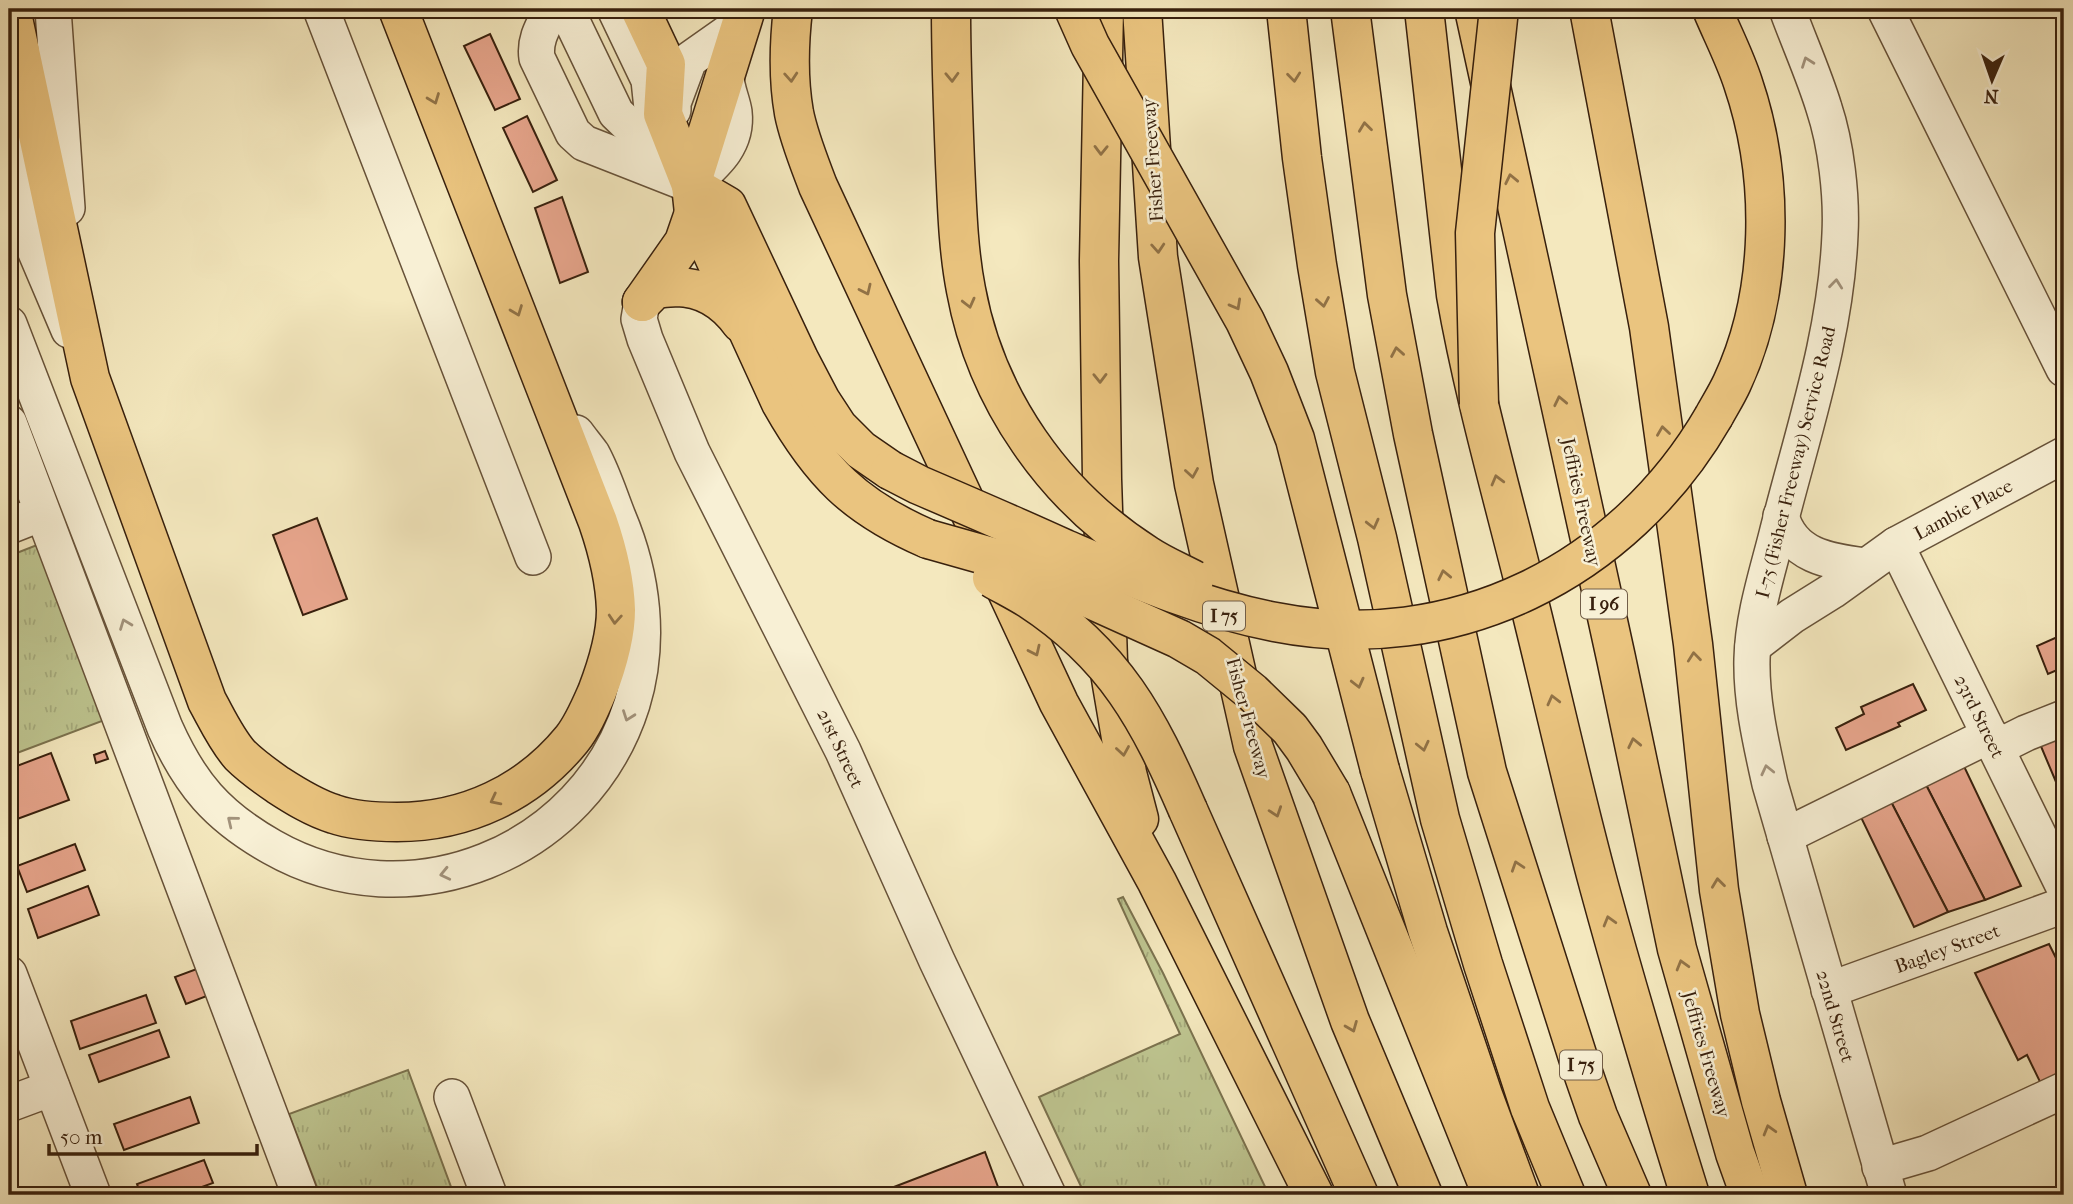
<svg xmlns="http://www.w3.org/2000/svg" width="2073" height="1204" viewBox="0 0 2073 1204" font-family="'IM FELL French Canon',serif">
<defs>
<pattern id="grass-tufts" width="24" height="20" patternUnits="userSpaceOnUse" patternTransform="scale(1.75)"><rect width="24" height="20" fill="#bec590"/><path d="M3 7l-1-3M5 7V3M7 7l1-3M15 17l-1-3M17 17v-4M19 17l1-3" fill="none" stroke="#a4a97b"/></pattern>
</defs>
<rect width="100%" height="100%" fill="#f4e8be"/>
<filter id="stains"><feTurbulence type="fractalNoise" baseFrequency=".00286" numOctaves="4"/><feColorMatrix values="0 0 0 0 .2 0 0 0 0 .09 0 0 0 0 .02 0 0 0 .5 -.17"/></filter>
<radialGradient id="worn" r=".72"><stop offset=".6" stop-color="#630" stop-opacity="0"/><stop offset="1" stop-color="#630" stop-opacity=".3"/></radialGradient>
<!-- grass -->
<g fill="url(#grass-tufts)" stroke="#7b724e" stroke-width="2">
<polygon points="42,543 110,718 9,756 9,556"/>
<polygon points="1123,897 1163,973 1269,1195 1085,1195 1039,1097 1180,1034 1118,899"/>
<polygon points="408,1070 454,1195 320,1195 289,1114"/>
</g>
<!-- building -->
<g fill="#e7a58c" stroke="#38200d" stroke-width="2">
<polygon points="490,34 520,99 495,110 464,46"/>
<polygon points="527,116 557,180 533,192 503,128"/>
<polygon points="562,197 588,272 560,283 535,208"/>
<polygon points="317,518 347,599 303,615 273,535"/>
<polygon points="2064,634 2064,667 2048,674 2037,646"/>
<polygon points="1913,684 1926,710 1898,723 1900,726 1846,750 1836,728 1864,714 1861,707"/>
<polygon points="2064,734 2064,779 2056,782 2040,744"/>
<polygon points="105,751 108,759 96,763 94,755"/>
<polygon points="51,753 69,800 9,822 9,769"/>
<polygon points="1961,760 2021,886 1985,900 1922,777"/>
<polygon points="1922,777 1985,900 1948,912 1887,794"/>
<polygon points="1887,794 1948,912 1914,927 1857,809"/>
<polygon points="75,844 85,870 27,892 17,866"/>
<polygon points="88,886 99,915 38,938 28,909"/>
<polygon points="2049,944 2064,974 2064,1078 2043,1088 2027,1055 2018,1060 1975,973"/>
<polygon points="202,967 212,994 186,1004 175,977"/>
<polygon points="146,995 156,1023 80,1049 71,1021"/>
<polygon points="159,1030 169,1057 99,1082 89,1055"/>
<polygon points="190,1097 199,1123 124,1150 114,1124"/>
<polygon points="985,1152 1001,1195 873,1195"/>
<polygon points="204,1160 213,1183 180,1195 141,1195 137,1184"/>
</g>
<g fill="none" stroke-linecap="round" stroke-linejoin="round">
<defs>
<g id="minor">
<polyline points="53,9 67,208"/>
<polyline points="321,9 533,557"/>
<path d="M552 9C544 25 534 39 537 58L573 133 584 143 691 185"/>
<polyline points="566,9 616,113 678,173"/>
<polyline points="615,9 649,80 653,118"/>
<path d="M1787 9C1799 42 1814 75 1824 108 1836 144 1842 196 1840 234 1836 337 1802 434 1777 534 1767 574 1753 616 1752 659 1751 701 1761 743 1770 784L1889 1195"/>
<polyline points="1885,9 2064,369"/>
<polyline points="673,110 673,103 689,60 733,29 744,14"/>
<polyline points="9,129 41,214"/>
<path d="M691 185C713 165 738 146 734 112 732 99 726 89 726 75"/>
<polyline points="9,189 69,330"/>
<polyline points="642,302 639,319 645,339 692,452 843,751 937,961 1048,1195"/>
<path d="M9 324 165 728C190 784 217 816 272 847 409 925 585 854 632 704 651 642 643 576 618 517 610 497 603 474 592 454 587 447 581 440 576 433"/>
<polyline points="9,423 300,1195"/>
<path d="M1781 516C1792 556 1828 561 1865 566"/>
<polyline points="9,526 42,513"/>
<polyline points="1896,545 2064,887"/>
<polyline points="1753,646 1792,616 1832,591 1896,545 2064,455"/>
<polyline points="1996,748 2026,733 2064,718"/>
<polyline points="1785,836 1990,735"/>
<polyline points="9,974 93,1195"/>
<polyline points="1829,990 2064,905"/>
<polyline points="452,1097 489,1195"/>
<polyline points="9,1104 52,1088"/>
<polyline points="1880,1167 1928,1153 2064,1090"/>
</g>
<g id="highway">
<path d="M11 9 90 378 207 701C217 719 226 739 240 755 251 766 265 776 278 785 295 796 314 808 334 814 354 821 376 822 397 822 466 822 528 793 572 739 583 725 590 708 597 692 607 666 616 638 616 610 615 579 608 551 598 522L398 9"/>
<path d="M640 9 666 64 663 114 691 185 694 213 781 403C820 472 854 507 928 539"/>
<path d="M793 9C789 43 788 79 794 113 799 138 809 162 818 186L1059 703 1157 882 1314 1195"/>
<polyline points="1104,9 1099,261 1102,479 1108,661 1127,773 1139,819"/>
<polyline points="1142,9 1158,257 1194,484 1253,746 1350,1021 1423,1195"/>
<polyline points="1286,9 1302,158 1317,265 1335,372 1377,538 1440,819 1483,964 1530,1108 1566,1195"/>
<polyline points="1350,9 1387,295 1413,434 1487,772 1581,1067 1598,1116 1632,1195"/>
<path d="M1424 9 1456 295C1474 397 1503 497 1528 598 1552 694 1573 790 1599 886 1627 989 1658 1092 1690 1195"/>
<polyline points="1474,9 1616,658 1677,949 1735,1153 1750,1195"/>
<polyline points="1589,9 1649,327 1693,644 1719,890 1740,1014 1761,1101 1788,1195"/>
<path d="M1712 9C1722 33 1735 58 1743 83 1775 177 1774 293 1732 383 1727 394 1720 405 1714 416"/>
<polyline points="691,185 727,206 799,359 821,401 838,427 861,450 890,470"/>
<polyline points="691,185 746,9"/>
<path d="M642 302C646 299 650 293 654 291 660 287 669 288 676 287 704 287 725 301 741 323"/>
<polyline points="642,302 684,242 694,213"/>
<polyline points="1380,770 1428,932 1483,1095 1520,1195"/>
<polyline points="1331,793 1492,1195"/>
<polyline points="1188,810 1359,1195"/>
</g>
</defs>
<!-- minor casing -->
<use href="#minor" stroke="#675239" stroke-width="38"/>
<!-- highway casing -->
<use href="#highway" stroke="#38200d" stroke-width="41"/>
<!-- minor -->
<use href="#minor" stroke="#f8f0d5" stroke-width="35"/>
<!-- highway -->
<use href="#highway" stroke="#eac47f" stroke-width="38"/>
<defs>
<g id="highway-bridge">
<path d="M951 9C951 60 953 112 955 163 957 206 958 249 966 290 986 399 1054 496 1147 555 1162 565 1179 572 1194 580"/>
<polyline points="1074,9 1090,45 1245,321 1269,372 1295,439 1380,770"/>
<polyline points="1479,404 1475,233 1499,9"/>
<path d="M890 470 919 485C968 506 1017 527 1065 549 1133 578 1201 608 1275 622 1453 657 1624 572 1714 416"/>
<polyline points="928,539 1006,561 1179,639 1208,656 1252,692 1290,729 1304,748 1331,793"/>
<path d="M992 578C1004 585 1018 592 1029 599 1115 655 1149 720 1188 810"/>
</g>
</defs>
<!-- highway-bridge casing -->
<use href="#highway-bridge" stroke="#38200d" stroke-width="41" stroke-linecap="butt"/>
<!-- highway-bridge -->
<use href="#highway-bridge" stroke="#eac47f" stroke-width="38"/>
</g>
<!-- one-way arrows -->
<defs><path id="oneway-chevron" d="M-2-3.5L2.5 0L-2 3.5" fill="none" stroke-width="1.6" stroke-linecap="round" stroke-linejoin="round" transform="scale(1.75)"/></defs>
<g stroke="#a2927b">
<use href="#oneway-chevron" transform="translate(1807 62) rotate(-110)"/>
<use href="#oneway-chevron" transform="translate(1836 284) rotate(-84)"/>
<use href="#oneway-chevron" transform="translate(125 624) rotate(-111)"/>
<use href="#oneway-chevron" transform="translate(628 716) rotate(110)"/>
<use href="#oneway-chevron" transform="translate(1767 770) rotate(-103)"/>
<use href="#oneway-chevron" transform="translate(232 821) rotate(-141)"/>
<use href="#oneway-chevron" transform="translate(445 874) rotate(167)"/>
</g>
<g stroke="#917246">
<use href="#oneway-chevron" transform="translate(791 77) rotate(86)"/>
<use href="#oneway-chevron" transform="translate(952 77) rotate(88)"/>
<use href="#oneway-chevron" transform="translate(1294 77) rotate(84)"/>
<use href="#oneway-chevron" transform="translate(434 99) rotate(69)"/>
<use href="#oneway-chevron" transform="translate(1365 127) rotate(-97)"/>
<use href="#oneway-chevron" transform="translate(1101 150) rotate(91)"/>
<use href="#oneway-chevron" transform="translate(1511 179) rotate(-102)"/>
<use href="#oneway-chevron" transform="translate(1158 248) rotate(86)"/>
<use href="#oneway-chevron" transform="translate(866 290) rotate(65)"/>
<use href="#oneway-chevron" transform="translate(1323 302) rotate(80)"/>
<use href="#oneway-chevron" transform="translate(969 303) rotate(76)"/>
<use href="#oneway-chevron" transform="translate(1236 305) rotate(61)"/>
<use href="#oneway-chevron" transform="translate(517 311) rotate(69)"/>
<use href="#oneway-chevron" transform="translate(1397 352) rotate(-100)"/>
<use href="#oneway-chevron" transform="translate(1100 378) rotate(89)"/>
<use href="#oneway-chevron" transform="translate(1560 401) rotate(-102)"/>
<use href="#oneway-chevron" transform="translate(1663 431) rotate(-98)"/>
<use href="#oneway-chevron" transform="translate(1192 473) rotate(81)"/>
<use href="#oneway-chevron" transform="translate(1497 480) rotate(-105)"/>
<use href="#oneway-chevron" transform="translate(1373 524) rotate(76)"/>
<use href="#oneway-chevron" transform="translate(1444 575) rotate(-102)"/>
<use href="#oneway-chevron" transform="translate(615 619) rotate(94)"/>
<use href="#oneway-chevron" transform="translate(1035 651) rotate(65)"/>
<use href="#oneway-chevron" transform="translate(1694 657) rotate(-96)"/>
<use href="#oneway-chevron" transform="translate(1358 683) rotate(76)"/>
<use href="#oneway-chevron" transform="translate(1553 700) rotate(-104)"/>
<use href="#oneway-chevron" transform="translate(1634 743) rotate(-102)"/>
<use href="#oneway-chevron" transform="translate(1423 746) rotate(77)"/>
<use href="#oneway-chevron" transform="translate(1123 751) rotate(81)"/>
<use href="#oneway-chevron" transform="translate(495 800) rotate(153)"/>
<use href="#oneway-chevron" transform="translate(1276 812) rotate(71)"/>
<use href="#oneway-chevron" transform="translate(1517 866) rotate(-108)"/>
<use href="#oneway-chevron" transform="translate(1718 883) rotate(-97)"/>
<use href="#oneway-chevron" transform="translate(1609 921) rotate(-106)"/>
<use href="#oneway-chevron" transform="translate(1682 965) rotate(-106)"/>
<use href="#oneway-chevron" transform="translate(1352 1027) rotate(68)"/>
<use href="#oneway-chevron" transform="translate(1769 1130) rotate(-106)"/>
</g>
<g text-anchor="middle" stroke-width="5" stroke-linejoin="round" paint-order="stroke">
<!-- shield labels -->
<g fill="#f8f0d5" stroke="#725e49" stroke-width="2">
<rect x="1581" y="589.5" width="46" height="29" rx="5"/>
<rect x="1203" y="601.5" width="42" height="29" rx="5"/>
<rect x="1560" y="1050.5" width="42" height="29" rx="5"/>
</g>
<g font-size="18" font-weight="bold" fill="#38200d">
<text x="1604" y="610">I 96</text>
<text x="1224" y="622">I 75</text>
<text x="1581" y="1071">I 75</text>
</g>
<!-- street labels -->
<g font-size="19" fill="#38200d" stroke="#f8f0d5">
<text transform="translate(1152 160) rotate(-94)" y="7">Fisher Freeway</text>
<text transform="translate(1795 462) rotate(-76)" y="7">I-75 (Fisher Freeway) Service Road</text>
<text transform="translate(1582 502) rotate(78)" y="7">Jeffries Freeway</text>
<text transform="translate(1963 509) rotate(-28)" y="7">Lambie Place</text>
<text transform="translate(1980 716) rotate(64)" y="7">23rd Street</text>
<text transform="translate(1249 718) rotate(75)" y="7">Fisher Freeway</text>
<text transform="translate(841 748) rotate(65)" y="7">21st Street</text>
<text transform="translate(1947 948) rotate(-20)" y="7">Bagley Street</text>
<text transform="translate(1836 1016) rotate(74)" y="7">22nd Street</text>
<text transform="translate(1707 1054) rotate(74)" y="7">Jeffries Freeway</text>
</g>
</g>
<!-- margin -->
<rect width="2073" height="1204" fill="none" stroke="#f4e8be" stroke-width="35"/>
<rect x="10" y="10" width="2052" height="1183" fill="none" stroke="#38200d" stroke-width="3.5"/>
<rect x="18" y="18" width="2038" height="1169" fill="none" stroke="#38200d" stroke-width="2"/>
<!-- north arrow -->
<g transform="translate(1992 80) rotate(182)" stroke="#f8f0d5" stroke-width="5" paint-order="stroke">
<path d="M0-5L12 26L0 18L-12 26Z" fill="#38200d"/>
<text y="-10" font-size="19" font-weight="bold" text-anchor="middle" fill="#38200d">N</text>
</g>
<!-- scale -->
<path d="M49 1144v10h208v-10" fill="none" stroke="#38200d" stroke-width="3.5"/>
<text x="60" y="1144" font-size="21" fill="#38200d" stroke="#f8f0d5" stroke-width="5" paint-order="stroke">50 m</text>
<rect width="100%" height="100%" filter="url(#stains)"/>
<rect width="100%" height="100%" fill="url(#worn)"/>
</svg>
